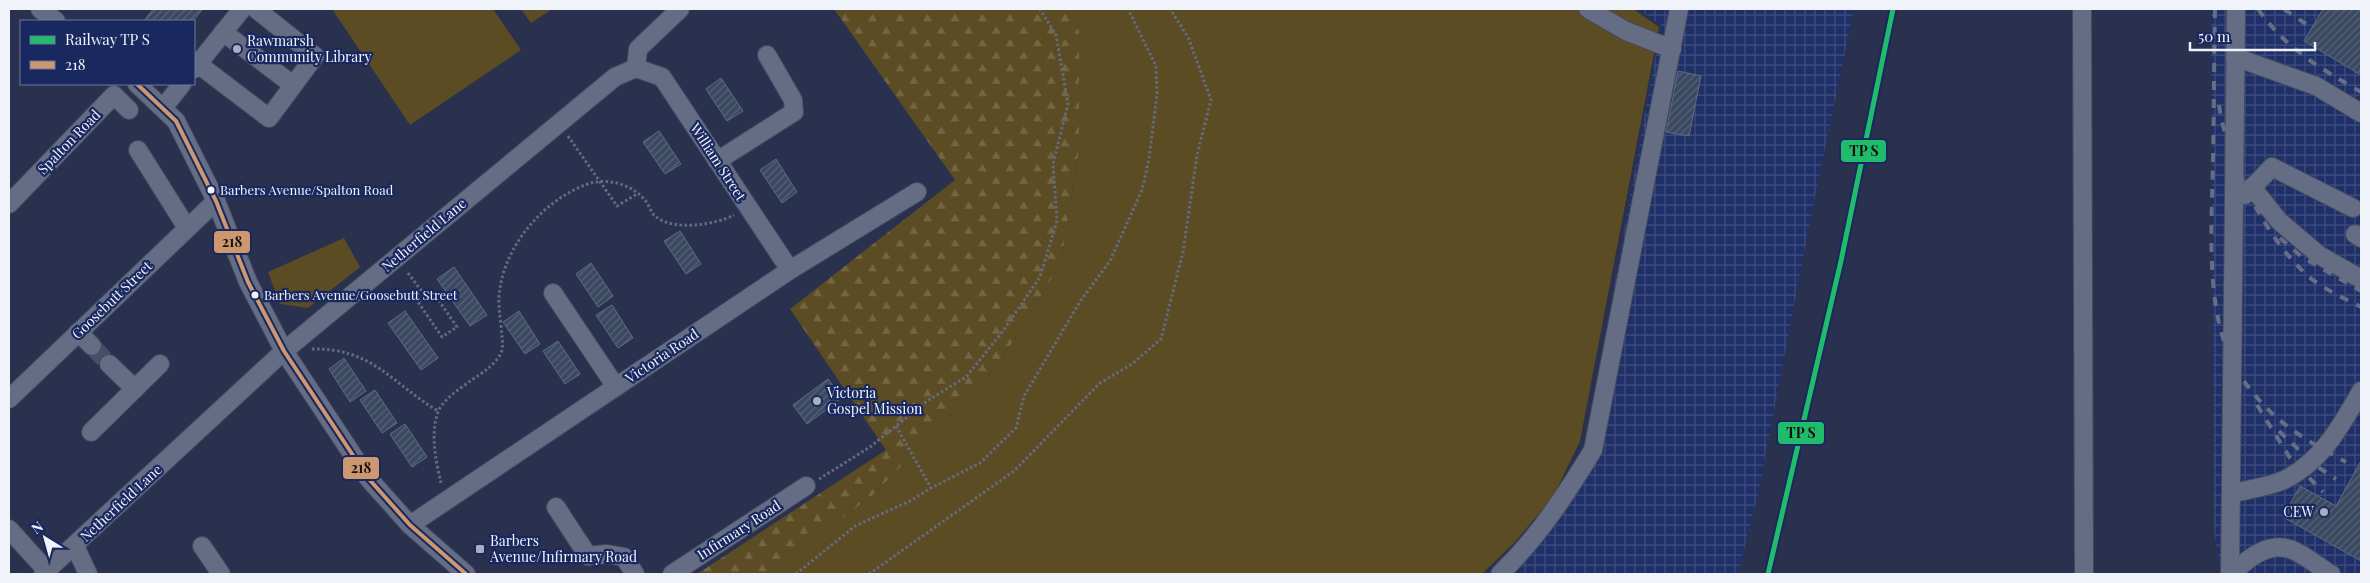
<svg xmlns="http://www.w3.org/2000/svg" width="2370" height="583" viewBox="0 0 2370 583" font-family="'Playfair Display',serif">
<defs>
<pattern id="industrial-grid" width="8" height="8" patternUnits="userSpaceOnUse" patternTransform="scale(1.25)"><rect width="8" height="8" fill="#1f3069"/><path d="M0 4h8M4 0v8" fill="none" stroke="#404e7f"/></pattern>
<pattern id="forest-firs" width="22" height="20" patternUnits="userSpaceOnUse" patternTransform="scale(1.25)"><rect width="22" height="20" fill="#5c4c24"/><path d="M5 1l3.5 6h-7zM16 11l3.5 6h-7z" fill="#746645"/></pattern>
<pattern id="building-hatch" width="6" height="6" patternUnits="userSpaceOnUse" patternTransform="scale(1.25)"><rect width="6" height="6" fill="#3a4860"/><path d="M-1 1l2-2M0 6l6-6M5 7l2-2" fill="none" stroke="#576378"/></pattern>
</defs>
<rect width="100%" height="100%" fill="#29314f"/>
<!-- industrial -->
<g fill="url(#industrial-grid)">
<polygon points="1638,9 1854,9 1812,211 1759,489 1738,574 1486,574 1517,545 1555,499 1586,443 1661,25"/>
<polygon points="2211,9 2361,9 2361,574 2221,574 2214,529"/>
</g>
<!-- green -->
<g fill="#5c4c24">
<polygon points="332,9 493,9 521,50 410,125"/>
<polygon points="521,9 552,9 531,23"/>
<polygon points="1067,9 1633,9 1659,27 1580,441 1553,497 1514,543 1482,574 770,574 874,494 999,364 1061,263 1079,150 1079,31"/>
<polygon points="344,238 360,267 308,308 280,304 268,272"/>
</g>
<!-- forest -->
<polygon fill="url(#forest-firs)" points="834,9 1067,9 1079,31 1079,150 1061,263 999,364 874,494 770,574 697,574 886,450 790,309 955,180"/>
<!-- building -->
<g fill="url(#building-hatch)" stroke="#5d6b83">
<polygon points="153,9 203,9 193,21 144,21"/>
<polygon points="2323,9 2361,9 2361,75 2304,41"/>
<polygon points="1678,71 1701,76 1689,136 1666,132"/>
<polygon points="721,78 743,111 727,121 706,89"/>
<polygon points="659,131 681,164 665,174 643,142"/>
<polygon points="776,159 797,192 782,203 760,170"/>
<polygon points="680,231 701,264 686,274 664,241"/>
<polygon points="591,263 613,296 598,307 576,274"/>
<polygon points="454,267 487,315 470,326 437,279"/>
<polygon points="612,305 633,338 618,348 596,315"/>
<polygon points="405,311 438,358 421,370 388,323"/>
<polygon points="519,311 540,344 525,354 503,322"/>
<polygon points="558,341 580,374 565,384 543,351"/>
<polygon points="344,358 366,391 350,402 329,369"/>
<polygon points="828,379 842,398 807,424 793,405"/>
<polygon points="375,390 397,423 382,433 360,400"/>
<polygon points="405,424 427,457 412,467 390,434"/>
<polygon points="2361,461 2361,561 2283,517 2300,486 2336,506"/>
</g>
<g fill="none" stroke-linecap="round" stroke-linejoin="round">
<!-- minor-tunnel -->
<polyline stroke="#474e69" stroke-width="18" stroke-dasharray="18 9" stroke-linecap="butt" points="92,346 109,364"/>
<defs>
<g id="minor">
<polyline points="40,9 56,21"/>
<polyline points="1588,9 1626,31 1672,49"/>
<polyline points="2082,9 2084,574"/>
<polyline points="223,32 293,85"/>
<polyline points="2235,57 2316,86 2361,113"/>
<polyline points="198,64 269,118 315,56 256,9"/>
<polyline points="636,68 662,77 790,270"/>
<polyline points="636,68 638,49 680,9"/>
<polyline points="194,69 242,9"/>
<polyline points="137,84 176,121 216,201 248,282 284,351 368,478 410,525 466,574"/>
<polyline points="163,108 182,84"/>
<polyline points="138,150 187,228"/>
<polyline points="717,161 794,112 793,100 767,55"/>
<polyline points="2252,187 2279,221 2319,255 2361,279"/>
<polyline points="2245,195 2272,167 2353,208"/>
<polyline points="9,204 114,95 129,110"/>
<polyline points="2355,234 2361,238"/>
<polyline points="553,293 616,387"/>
<polyline points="78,332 92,346"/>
<polyline points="109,364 135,389"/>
<polyline points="9,399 216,201"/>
<polyline points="91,432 160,364"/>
<path d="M2231 494C2248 489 2268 487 2284 480 2322 461 2341 426 2361 391"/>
<polyline points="556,507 588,556 606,554 624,557 635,574"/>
<polyline points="410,525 790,270 917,192"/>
<polyline points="9,529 47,571"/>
<polyline points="75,546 88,574"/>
<polyline points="202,546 221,574"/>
<polyline points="43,574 284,351 615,77 636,68"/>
<polyline points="672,574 806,486"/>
<path d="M1500 574C1539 536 1565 496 1593 450L1679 9"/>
<polyline points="2230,574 2236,9"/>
<path d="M2232 574C2247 559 2267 542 2290 549 2304 554 2319 567 2331 574"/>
</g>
</defs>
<!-- minor casing -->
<use href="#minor" stroke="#454a5f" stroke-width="20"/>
<!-- path -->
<g stroke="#646a7f" stroke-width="3" stroke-dasharray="2.5 2.5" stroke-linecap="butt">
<polyline points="568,136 617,206 637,194"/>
<polyline points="408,273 426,297"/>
<polygon points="433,292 457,327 442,337 418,302"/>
<path d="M312 349C373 348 391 383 438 411"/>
<polyline points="896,426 931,488"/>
<polyline points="819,479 870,447 927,401 966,377 1003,331 1040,277 1057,221 1053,164 1068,104 1056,35 1040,9"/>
<path d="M441 483C436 462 430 434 438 412 443 397 473 380 486 370 492 365 500 358 502 350 504 339 498 311 499 297 502 249 541 202 585 185 604 177 630 183 644 199 648 203 650 210 654 215 671 232 715 225 734 215"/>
<polyline points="796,574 855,526 912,500 931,488 980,463 1016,428 1024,396 1081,300 1110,261 1142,190 1149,159 1157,95 1156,66 1128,9"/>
<polyline points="869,574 1014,471 1100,383 1132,364 1161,339 1183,252 1197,155 1211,100 1188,37 1170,9"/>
</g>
<!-- minor -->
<use href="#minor" stroke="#656d85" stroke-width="18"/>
<!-- rail -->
<g stroke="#666d84" stroke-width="4" stroke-dasharray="9 9" stroke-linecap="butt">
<path d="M2215 9C2214 59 2214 110 2213 161 2212 225 2203 322 2241 377 2272 421 2300 437 2346 462"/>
<path d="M2258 9C2286 49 2320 68 2361 92"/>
<polyline points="2284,9 2306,24"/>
<path d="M2219 105C2227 161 2266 239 2308 276 2323 289 2344 298 2361 307"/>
<polyline points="2280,238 2302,257 2361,291"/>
<polyline points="2257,405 2290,458 2323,492"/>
<polyline points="2279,431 2315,465 2336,479"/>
</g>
<defs>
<polyline id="bus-1" points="137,84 176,121 216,201 248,282 284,351 368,478 410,525 466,574"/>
</defs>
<!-- bus-1 casing -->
<use href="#bus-1" stroke="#19285f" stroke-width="8"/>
<!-- bus-1 -->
<use href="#bus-1" stroke="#cd976f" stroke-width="4"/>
<defs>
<polyline id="rail-1" points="1768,574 1841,261 1893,9"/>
</defs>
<!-- rail-1 casing -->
<use href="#rail-1" stroke="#19285f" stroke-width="9"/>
<!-- rail-1 -->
<use href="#rail-1" stroke="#20bc6c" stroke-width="5"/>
</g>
<!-- markers -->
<g fill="#aaafbe" stroke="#19285f" stroke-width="2">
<circle cx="237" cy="49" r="5"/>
<circle cx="817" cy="401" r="5"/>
<circle cx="2324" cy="512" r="5"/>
<rect x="475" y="544" width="10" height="10" rx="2.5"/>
</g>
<g fill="#f0f3fa" stroke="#19285f" stroke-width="2">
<circle cx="211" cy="190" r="4.5"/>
<circle cx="255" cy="295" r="4.5"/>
</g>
<g text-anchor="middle" stroke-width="4.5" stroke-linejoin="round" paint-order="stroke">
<!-- bus labels -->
<g font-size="13" fill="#f0f3fa" stroke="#19285f" text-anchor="start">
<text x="220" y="195">Barbers Avenue/Spalton Road</text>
<text x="264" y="300">Barbers Avenue/Goosebutt Street</text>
</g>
<!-- poi labels -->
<g font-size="14" fill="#f0f3fa" stroke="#19285f" text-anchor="start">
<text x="247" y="46">Rawmarsh<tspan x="247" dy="16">Community Library</tspan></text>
<text x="827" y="398">Victoria<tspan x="827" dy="16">Gospel Mission</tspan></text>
<text x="2314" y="517" text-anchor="end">CEW</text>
<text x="490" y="546">Barbers<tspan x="490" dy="16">Avenue/Infirmary Road</tspan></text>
</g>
<!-- street labels -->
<g font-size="14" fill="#f0f3fa" stroke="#19285f">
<text transform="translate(69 142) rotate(-46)" y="5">Spalton Road</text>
<text transform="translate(718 162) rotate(57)" y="5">William Street</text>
<text transform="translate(424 235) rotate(-40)" y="5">Netherfield Lane</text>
<text transform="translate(112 300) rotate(-44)" y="5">Goosebutt Street</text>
<text transform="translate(662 356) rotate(-34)" y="5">Victoria Road</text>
<text transform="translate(121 503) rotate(-43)" y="5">Netherfield Lane</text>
<text transform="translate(739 530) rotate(-33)" y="5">Infirmary Road</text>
</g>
</g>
<g stroke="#19285f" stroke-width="2">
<rect x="1840" y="139" width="47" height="24" rx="5" fill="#20bc6c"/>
<rect x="213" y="230" width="38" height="24" rx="5" fill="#cd976f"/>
<rect x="1777" y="421" width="48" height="24" rx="5" fill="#20bc6c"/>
<rect x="342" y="456" width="38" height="24" rx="5" fill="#cd976f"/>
</g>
<g font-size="14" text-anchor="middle" font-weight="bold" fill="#111">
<text x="1864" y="156">TP S</text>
<text x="232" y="247">218</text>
<text x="1801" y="438">TP S</text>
<text x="361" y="473">218</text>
</g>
<!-- border -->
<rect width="2370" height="583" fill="none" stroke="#f0f3fa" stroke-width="20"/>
<!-- legend -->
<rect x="20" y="20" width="175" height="65" fill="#19285f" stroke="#6f799d"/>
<rect x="30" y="36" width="25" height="8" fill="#20bc6c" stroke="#6f799d"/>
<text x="65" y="45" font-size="15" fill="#f0f3fa">Railway TP S</text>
<rect x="30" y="61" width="25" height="8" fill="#cd976f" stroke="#6f799d"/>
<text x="65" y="70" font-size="15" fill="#f0f3fa">218</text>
<!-- north arrow -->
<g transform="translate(45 538) rotate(323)" stroke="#19285f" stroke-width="4" paint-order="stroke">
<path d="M0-4L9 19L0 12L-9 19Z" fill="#f0f3fa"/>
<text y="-8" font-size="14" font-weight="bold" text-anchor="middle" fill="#f0f3fa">N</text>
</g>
<!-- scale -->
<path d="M2190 42v8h125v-8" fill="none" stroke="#f0f3fa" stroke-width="2.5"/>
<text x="2198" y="42" font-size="15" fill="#f0f3fa" stroke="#19285f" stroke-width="4" paint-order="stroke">50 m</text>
</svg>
